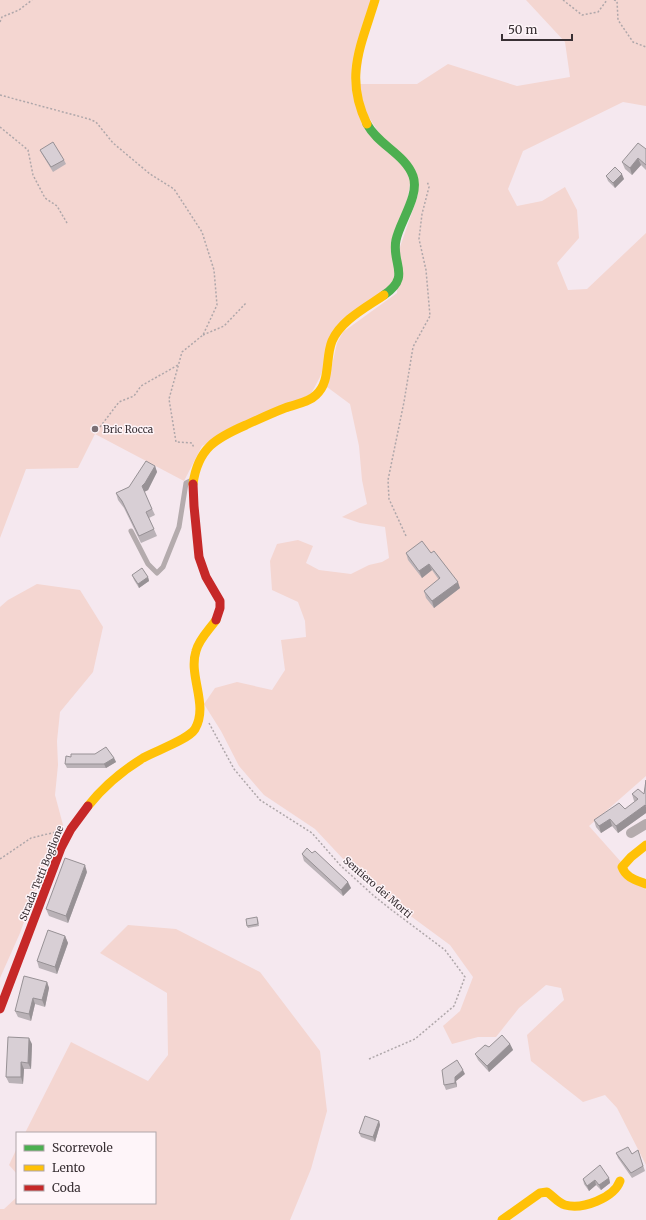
<svg xmlns="http://www.w3.org/2000/svg" width="646" height="1220" viewBox="0 0 646 1220" font-family="Merriweather,serif">
<rect width="100%" height="100%" fill="#f5e8ef"/>
<!-- green -->
<g fill="#f4d6d1">
<polygon points="0,0 370,0 356,106 411,178 393,285 340,324 320,377 311,394 202,446 184,481 95,434 78,468 26,469 0,538"/>
<polygon points="526,0 646,0 646,106 623,102 523,151 508,189 517,206 542,201 565,187 577,210 579,238 557,263 568,290 587,289 646,233 646,776 589,826 646,890 646,1165 617,1108 605,1095 583,1102 531,1061 527,1035 564,1000 561,988 546,985 519,1008 496,1037 478,1037 452,1044 443,1026 460,1011 473,977 450,945 378,892 345,861 315,829 264,795 239,766 221,731 204,704 215,688 237,682 272,690 285,670 281,640 306,637 305,621 298,602 272,590 270,561 277,544 298,540 313,546 306,563 319,570 351,574 369,565 382,562 389,558 385,527 360,523 342,517 367,504 362,480 359,446 350,404 327,387 337,343 343,332 397,293 400,247 418,195 365,111 359,84 417,84 448,64 517,86 570,77 565,42"/>
<polygon points="37,584 80,590 103,627 93,672 60,712 57,741 58,765 55,795 63,825 44,867 20,933 0,978 0,607 8,600"/>
<polygon points="128,925 176,929 260,972 320,1051 327,1111 311,1169 290,1220 0,1220 0,1209 4,1209 17,1197 17,1203 155,1203 155,1133 25,1133 71,1042 148,1081 168,1055 167,993 100,953"/>
<polygon points="17,1148 17,1174 9,1165"/>
</g>
<g fill="none" stroke-linecap="round" stroke-linejoin="round">
<!-- path -->
<g stroke="#afa7aa" stroke-width="1.5" stroke-dasharray="2 2" stroke-linecap="butt">
<polyline points="563,0 582,15 598,12 607,0"/>
<polyline points="614,0 617,1 618,20 633,42 646,47"/>
<polyline points="0,22 2,17 19,10 32,0"/>
<polyline points="0,95 89,119 96,122 113,143 150,174 174,189 202,232 214,270 217,305 203,335 182,352 169,399 176,442 192,443 194,448"/>
<polyline points="0,127 28,150 33,175 45,198 57,206 67,223"/>
<polyline points="203,335 224,326 246,303"/>
<polyline points="100,427 119,402 134,396 141,386 178,365"/>
<polyline points="406,536 389,499 388,480 404,402 413,347 430,316 426,270 419,239 422,214 429,187 427,181"/>
<polyline points="209,723 234,769 260,800 312,833 340,865 374,896 393,911 445,950 465,977 454,1006 415,1039 369,1059"/>
<polyline points="0,859 31,838 56,832"/>
</g>
<!-- lane -->
<polyline stroke="#b4abad" stroke-width="5" points="131,531 148,564 157,573 163,567 179,527 186,483 192,480"/>
<!-- street -->
<polyline stroke="#b4abad" stroke-width="10" points="631,833 646,824"/>
<!-- fast -->
<path stroke="#4caf50" stroke-width="9" d="M367 124C378 145 405 154 413 176 420 195 400 221 396 240 391 264 412 276 384 295"/>
<!-- slow -->
<g stroke="#ffc107" stroke-width="9">
<path d="M367 124C344 77 361 46 375 0"/>
<path d="M193 484C198 448 216 438 246 425 259 419 272 413 285 408 295 404 308 403 316 395 331 382 325 358 332 341 341 320 367 307 384 295"/>
<path d="M88 806C103 787 122 771 143 758 155 751 188 740 195 729 209 705 188 676 196 651 199 639 209 630 216 620"/>
<path d="M646 845 631 857 622 867C626 878 636 880 646 884"/>
<path d="M502 1220 540 1193 547 1192C553 1196 558 1203 565 1205 582 1210 614 1198 620 1181"/>
</g>
<!-- jam -->
<g stroke="#c62828" stroke-width="9">
<polyline points="193,484 194,506 199,557 206,577 220,601 220,608 216,620"/>
<polyline points="0,1009 61,848 71,829 88,806"/>
</g>
</g>
<!-- wall -->
<g fill="#bab2b7">
<polygon points="646,149 646,170 641,165 632,175 625,169 622,162"/>
<polygon points="40,150 64,160 66,164 53,172 42,154"/>
<polygon points="606,176 624,179 615,188 608,181"/>
<polygon points="155,466 157,472 148,490 144,492 155,515 149,518 157,536 141,543 124,508 118,500 116,493 129,487"/>
<polygon points="406,553 431,553 460,588 434,608 426,598 424,591 439,580 432,570 422,578 408,560"/>
<polygon points="132,575 148,577 149,581 139,588 134,580"/>
<polygon points="71,757 114,758 116,762 106,768 67,768 65,764"/>
<polygon points="646,780 646,813 618,833 612,826 601,833 596,827 594,820 625,809 636,802 634,801 632,794 644,794"/>
<polygon points="302,854 351,888 343,896 304,861"/>
<polygon points="87,872 68,923 49,916 46,909"/>
<polygon points="258,919 259,926 248,928 247,926"/>
<polygon points="65,936 68,943 57,974 39,968 37,961"/>
<polygon points="47,982 49,988 45,1007 35,1004 31,1021 18,1017 15,1011"/>
<polygon points="32,1044 31,1069 24,1069 23,1084 9,1083 6,1077"/>
<polygon points="510,1044 513,1050 489,1072 478,1060 475,1054 489,1047"/>
<polygon points="465,1074 456,1081 457,1087 446,1090 444,1085"/>
<polygon points="379,1121 380,1125 375,1142 361,1137 359,1133"/>
<polygon points="638,1150 645,1171 632,1178 618,1158 616,1153 632,1154"/>
<polygon points="609,1178 610,1183 601,1190 596,1185 589,1191 584,1184 583,1179"/>
</g>
<!-- shaded-wall -->
<g fill="#979195">
<polygon points="638,158 641,165 632,175 630,168"/>
<polygon points="622,174 624,179 615,188 613,183"/>
<polygon points="155,466 157,472 148,490 144,492 142,486"/>
<polygon points="429,564 432,570 422,578 419,571"/>
<polygon points="148,577 149,581 139,588 138,584"/>
<polygon points="458,582 460,588 434,608 432,601"/>
<polygon points="114,758 116,762 106,768 104,764"/>
<polygon points="645,805 646,807 646,813 618,833 616,826"/>
<polygon points="610,819 612,826 601,833 599,826"/>
<polygon points="85,865 87,872 68,923 66,916"/>
<polygon points="348,882 351,888 343,896 341,890"/>
<polygon points="65,936 68,943 57,974 55,967"/>
<polygon points="47,982 49,988 45,1007 42,1000"/>
<polygon points="33,998 35,1004 31,1021 29,1014"/>
<polygon points="29,1038 32,1044 31,1069 28,1063"/>
<polygon points="510,1044 513,1050 489,1072 487,1066"/>
<polygon points="21,1062 24,1069 23,1084 21,1077"/>
<polygon points="463,1070 465,1074 456,1081 457,1087 455,1083 455,1077"/>
<polygon points="379,1121 380,1125 375,1142 373,1137"/>
<polygon points="609,1178 610,1183 601,1190 599,1185"/>
<polygon points="595,1180 596,1185 589,1191 587,1186"/>
</g>
<!-- building -->
<g fill="#d8cfd5" stroke="#979195">
<polygon points="53,142 64,160 51,167 40,150"/>
<polygon points="638,143 646,149 646,165 638,158 630,168 622,162"/>
<polygon points="615,167 622,174 613,183 606,176"/>
<polygon points="146,461 155,466 145,483 142,486 152,509 146,512 154,529 139,536 122,501 116,493 129,487"/>
<polygon points="422,541 431,553 434,551 458,582 432,601 424,591 440,578 429,564 419,571 406,553"/>
<polygon points="142,568 148,577 138,584 132,575"/>
<polygon points="106,747 114,758 104,764 65,764 66,756 71,757 71,754 95,754"/>
<polygon points="646,780 646,806 645,805 616,826 610,819 599,826 594,820 619,803 625,809 638,799 632,794 638,789 644,794"/>
<polygon points="307,848 312,853 315,851 348,882 341,890 302,854"/>
<polygon points="65,858 85,865 66,916 46,909"/>
<polygon points="257,917 258,924 247,926 246,919"/>
<polygon points="48,930 65,936 55,967 37,961"/>
<polygon points="24,976 47,982 42,1000 33,998 29,1014 15,1011"/>
<polygon points="502,1035 510,1044 487,1066 475,1054 485,1045 489,1047"/>
<polygon points="8,1037 29,1038 28,1063 21,1062 21,1077 6,1077"/>
<polygon points="457,1060 463,1070 455,1077 455,1083 444,1085 442,1070"/>
<polygon points="365,1116 379,1121 373,1137 359,1133"/>
<polygon points="628,1147 632,1154 638,1150 643,1166 631,1173 616,1153"/>
<polygon points="600,1165 609,1178 599,1185 595,1180 587,1186 583,1179"/>
</g>
<!-- markers -->
<circle fill="#7b7075" stroke="#fef5f9" stroke-width="1.5" cx="95" cy="429" r="4"/>
<g text-anchor="middle" stroke-width="3" stroke-linejoin="round" paint-order="stroke">
<!-- poi labels -->
<g font-size="10" fill="#393034" stroke="#fef5f9" text-anchor="start">
<text x="103" y="433">Bric Rocca</text>
</g>
<!-- street labels -->
<g font-size="10" fill="#393034" stroke="#fef5f9">
<text transform="translate(41 873) rotate(-68)" y="4">Strada Tetti Boglione</text>
<text transform="translate(378 887) rotate(41)" y="4">Sentiero dei Morti</text>
</g>
</g>
<!-- legend -->
<rect x="16" y="1132" width="140" height="72" fill="#fef5f9" stroke="#afa6aa"/>
<rect x="24" y="1145" width="20" height="6" fill="#4caf50" stroke="#afa6aa"/>
<text x="52" y="1152" font-size="12" fill="#393034">Scorrevole</text>
<rect x="24" y="1165" width="20" height="6" fill="#ffc107" stroke="#afa6aa"/>
<text x="52" y="1172" font-size="12" fill="#393034">Lento</text>
<rect x="24" y="1185" width="20" height="6" fill="#c62828" stroke="#afa6aa"/>
<text x="52" y="1192" font-size="12" fill="#393034">Coda</text>
<!-- scale -->
<path d="M502 34v6h70v-6" fill="none" stroke="#393034" stroke-width="2"/>
<text x="508" y="34" font-size="12" fill="#393034" stroke="#fef5f9" stroke-width="3" paint-order="stroke">50 m</text>
</svg>
